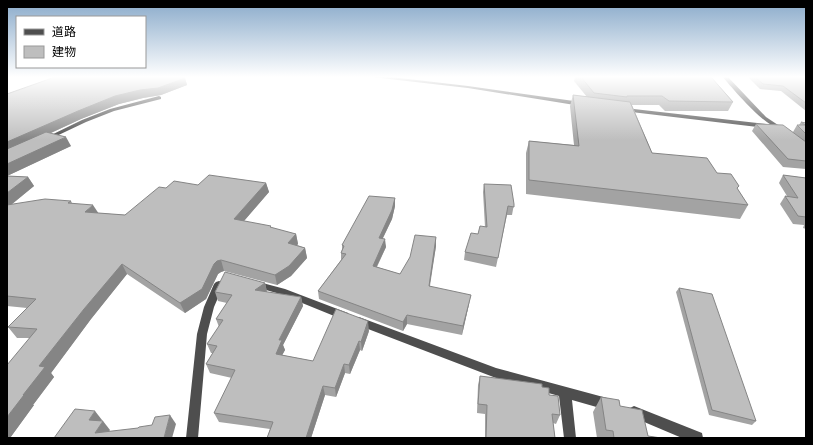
<svg xmlns="http://www.w3.org/2000/svg" width="813" height="445" viewBox="0 0 813 445" font-family="'Noto Sans','Noto Sans JP',sans-serif">
<rect width="100%" height="100%" fill="#fff"/>
<g fill="none" stroke-linecap="round" stroke-linejoin="round">
<!-- minor -->
<g fill="#4e4e4e" fill-rule="evenodd">
<polygon points="372,77 391,77 468,86 581,102 584,104 581,106 468,88"/>
<polygon points="159,96 161,97 161,99 114,111 86,122 48,140 44,140 43,139 82,120 110,109"/>
<polygon points="625,108 766,124 769,126 766,128 623,111 622,110"/>
<polygon points="219,281 222,282 224,284 214,307 207,334 198,438 186,438 197,334 204,307 214,284 216,282"/>
<polygon points="255,281 285,289 348,313 349,316 348,319 344,320 280,294 252,286 250,284 252,282"/>
<polygon points="359,317 496,368 607,398 611,400 613,404 611,408 607,410 572,400 576,438 564,438 559,396 496,378 355,324 354,321 355,318"/>
<polygon points="634,406 702,433 703,438 682,438 630,416 628,412 630,408"/>
</g>
<!-- tertiary -->
<path fill="#4e4e4e" fill-rule="evenodd" d="M723 77H728L766 117 778 125V127C766 128 732 88 723 77Z"/>
</g>
<!-- wall -->
<g fill="#a3a3a3">
<polygon points="575,77 711,77 733,102 728,111 665,111 659,105 632,105 652,153 717,173 739,186 737,189 748,205 740,219 526,194 526,153 529,141 574,145 570,106 573,95 587,97 574,81"/>
<polygon points="748,77 806,77 806,111 781,91 760,89"/>
<polygon points="185,78 187,85 161,95 143,98 119,104 81,119 51,133 71,146 7,176 28,177 34,186 11,205 71,201 72,203 98,213 125,215 166,188 198,185 266,183 269,192 244,221 296,234 298,244 297,245 305,248 307,258 291,276 277,285 224,271 221,272 218,274 206,299 185,313 127,274 91,319 51,373 54,377 33,405 34,405 10,438 29,338 17,338 8,327 27,308 7,306 7,94"/>
<polygon points="801,122 806,123 806,169 783,167 752,131 756,124 793,132 797,125 799,125"/>
<polygon points="783,175 806,178 806,229 803,228 804,225 793,224 780,204 785,196 787,196 779,183"/>
<polygon points="484,184 514,204 512,215 507,215 496,267 464,260 465,252 478,234 485,227 483,192"/>
<polygon points="395,198 395,206 392,219 383,238 386,247 377,267 400,274 436,237 436,246 430,286 469,304 462,335 407,324 403,331 319,299 318,291 341,260 341,253 342,249 342,245"/>
<polygon points="265,283 267,292 301,297 303,306 283,345 285,350 282,355 313,361 369,331 362,351 360,350 350,374 345,373 336,397 325,395 311,438 267,438 270,429 219,422 214,413 232,378 210,373 206,364 213,353 211,353 207,344 219,327 216,319 227,303 218,301 215,292"/>
<polygon points="679,288 756,421 752,425 709,415 676,292"/>
<polygon points="480,376 542,387 549,395 560,415 556,424 553,423 555,438 485,438 485,414 477,413 478,385"/>
<polygon points="601,397 620,406 648,436 661,438 597,438 593,412"/>
</g>
<!-- shaded-wall -->
<g fill="#858585">
<polygon points="185,78 187,85 161,95 143,98 119,104 81,119 7,153 7,142 78,111 115,96"/>
<polygon points="66,137 71,146 7,176 7,164"/>
<polygon points="28,177 34,186 7,208 7,193"/>
<polygon points="266,183 269,192 237,229 234,219"/>
<polygon points="395,198 395,206 392,219 379,246 379,238"/>
<polygon points="93,205 99,214 85,212"/>
<polygon points="296,234 298,244 290,253 288,243"/>
<polygon points="436,237 436,246 428,295 429,286"/>
<polygon points="385,239 386,247 373,274 373,266"/>
<polygon points="305,248 307,258 291,276 277,285 275,275"/>
<polygon points="221,260 224,271 221,272 218,274 206,299 185,313 180,303 214,264 217,261"/>
<polygon points="122,264 127,274 91,319 51,373 54,377 33,405 34,405 10,438 7,438 7,417 23,395 39,366 84,309"/>
<polygon points="265,283 267,292 255,290"/>
<polygon points="471,295 469,304 462,335 463,326"/>
<polygon points="301,297 303,306 283,345 285,350 278,363 276,354 279,340"/>
<polygon points="407,315 407,324 403,331 403,322"/>
<polygon points="368,321 369,331 362,351 361,342"/>
<polygon points="359,341 360,350 350,374 349,365"/>
<polygon points="344,364 345,373 336,397 335,388"/>
<polygon points="323,386 325,395 311,438 306,438"/>
<polygon points="95,411 102,420 97,428 89,420"/>
<polygon points="170,415 176,424 172,438 164,438"/>
<polygon points="103,421 110,430 105,438 95,433"/>
</g>
<!-- building -->
<g fill="#bebebe" stroke="#858585">
<polygon points="55,77 182,77 185,78 158,88 140,90 115,96 78,111 7,142 7,94"/>
<polygon points="581,77 711,77 733,102 669,101 662,96 627,96 627,97 594,93"/>
<polygon points="755,77 806,77 806,103 783,86 763,84"/>
<polygon points="573,95 630,102 652,153 707,158 717,173 731,174 739,186 737,188 748,205 529,180 529,141 579,146"/>
<polygon points="801,122 806,123 806,134 797,125 805,125"/>
<polygon points="756,124 783,125 806,142 806,161 788,159"/>
<polygon points="46,132 66,137 7,164 7,149"/>
<polygon points="209,175 266,183 234,219 271,226 270,227 296,234 288,243 305,248 289,266 275,275 221,260 217,261 214,264 202,289 180,303 122,264 84,309 39,366 45,367 23,395 24,395 7,417 7,365 37,329 8,327 36,299 7,296 7,205 45,199 71,201 68,203 93,205 85,212 125,215 159,187 166,188 174,181 198,185"/>
<polygon points="783,175 806,178 806,217 798,216 785,196 798,198"/>
<polygon points="7,176 28,177 7,193"/>
<polygon points="484,184 511,185 514,204 514,207 508,206 498,258 465,252 471,233 478,234 480,226 487,227"/>
<polygon points="369,196 395,198 392,210 379,238 385,239 373,266 400,274 410,257 415,235 436,237 429,286 471,295 463,326 407,315 403,322 318,291 346,254 341,253 344,246 342,245"/>
<polygon points="225,272 265,283 255,290 301,297 279,340 282,340 276,354 313,361 336,309 368,321 361,342 359,341 349,365 344,364 335,388 323,386 306,438 267,438 273,422 214,413 235,370 206,364 217,346 207,344 223,320 216,319 232,295 215,292"/>
<polygon points="679,288 712,294 756,421 712,410"/>
<polygon points="480,376 542,384 542,387 549,388 549,395 558,396 560,415 552,414 555,438 486,438 487,405 478,404"/>
<polygon points="601,397 619,400 620,406 642,410 648,436 661,438 614,438 613,431 606,430"/>
<polygon points="75,409 95,411 89,420 103,421 95,433 138,428 139,427 152,425 155,417 170,415 164,438 54,438"/>
</g>
<!-- sky -->
<linearGradient id="sky" x2="0" y2="1"><stop stop-color="#89aaca"/><stop offset="0.55" stop-color="#fff"/><stop offset="1" stop-color="#fff" stop-opacity="0"/></linearGradient>
<rect width="813" height="140" fill="url(#sky)"/>
<!-- border -->
<rect width="813" height="445" fill="none" stroke="#000000" stroke-width="16"/>
<!-- legend -->
<rect x="16" y="16" width="130" height="52" fill="#ffffff" stroke="#999999"/>
<rect x="24" y="29" width="20" height="6" fill="#4e4e4e" stroke="#999999"/>
<text x="52" y="36" font-size="12" fill="#000000">道路</text>
<rect x="24" y="46" width="20" height="12" fill="#bebebe" stroke="#999999"/>
<text x="52" y="56" font-size="12" fill="#000000">建物</text>
</svg>
